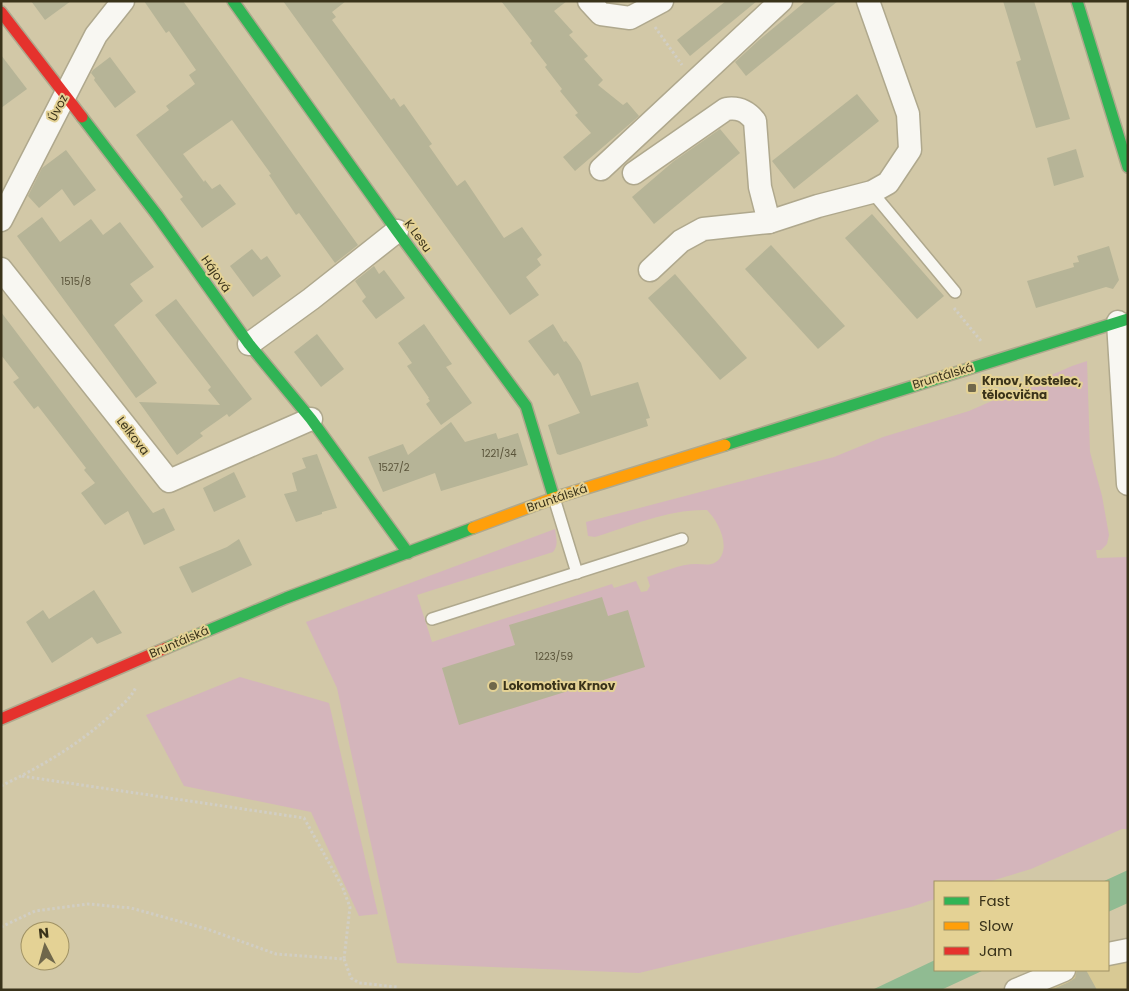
<svg xmlns="http://www.w3.org/2000/svg" width="1129" height="991" viewBox="0 0 1129 991" font-family="Poppins,sans-serif">
<rect width="100%" height="100%" fill="#d2c8a7"/>
<!-- built -->
<polygon fill="#d8c994" points="1128,955 1128,990 1030,990 1074,970 1108,970 1108,960"/>
<!-- green -->
<g fill="#d4b5bb">
<path d="M1087 361 1090 452 1102 496 1109 535 1107 544 1101 550H1096L1097 558 1128 557V829H1122L1031 869 988 882H935V899L911 907 639 973 397 963 337 688 306 622 555 529C556 538 559 545 553 552L417 595 432 642 612 584 614 588 636 581 641 592 647 591 650 586 647 577C663 572 680 564 696 564 703 564 710 566 716 562 733 549 718 521 707 510 669 509 631 526 595 537L588 536 586 522 834 457 883 437 969 411 1072 366Z"/>
<polygon points="240,677 329,703 378,914 359,916 311,812 184,786 146,715"/>
</g>
<!-- water -->
<g fill="#90bb92">
<polygon points="1128,870 1128,903 1108,912 1108,882 1102,882"/>
<polygon points="935,960 935,970 984,970 941,990 872,990"/>
</g>
<!-- building -->
<g fill="#b6b497">
<polygon points="31,1 71,1 45,20"/>
<polygon points="144,1 183,1 358,245 335,263 299,213 296,215 269,175 271,174 232,120 183,154 204,182 205,180 212,189 220,184 236,204 202,228 180,199 183,197 136,135 169,110 166,106 195,84 189,75 196,70 169,31 166,33"/>
<polygon points="283,1 346,1 332,12 336,17 332,20 391,100 394,98 400,107 404,104 432,144 429,146 457,186 465,180 504,238 522,227 542,255 537,259 541,265 526,277 539,295 510,315"/>
<polygon points="501,1 567,1 554,11 573,32 569,35 588,56 584,59 603,80 598,85 623,105 627,102 639,116 575,171 563,157 591,133 575,115 578,113 560,91 562,89 545,67 547,65 530,43 532,41"/>
<polygon points="726,1 757,1 690,56 677,40"/>
<polygon points="806,1 838,1 746,76 735,62 759,40"/>
<polygon points="1003,1 1034,1 1070,119 1036,128 1016,62 1021,60"/>
<polygon points="1,55 27,89 1,108"/>
<polygon points="110,57 136,92 115,108 94,80 95,78 91,73 93,70"/>
<polygon points="857,94 879,121 794,189 772,161"/>
<polygon points="720,129 740,153 654,224 632,197 674,161"/>
<polygon points="1076,149 1084,177 1054,186 1047,158"/>
<polygon points="66,150 96,190 74,206 62,189 39,208 28,196 42,168"/>
<polygon points="872,214 944,296 917,319 845,238"/>
<polygon points="42,217 60,242 91,219 103,235 120,222 154,267 130,284 143,301 114,325 157,383 136,398 17,236"/>
<polygon points="771,245 845,326 818,349 745,269"/>
<polygon points="1109,246 1119,280 1113,289 1106,287 1036,308 1027,281 1074,267 1073,263 1079,262 1077,256"/>
<polygon points="252,249 261,260 267,256 281,276 253,297 230,266"/>
<polygon points="374,266 379,274 384,270 405,298 376,319 362,301 366,297 355,281"/>
<polygon points="675,274 747,358 720,380 648,298"/>
<polygon points="176,299 252,399 229,417 227,414 200,433 203,436 177,455 139,402 220,405 208,390 211,387 155,315"/>
<polygon points="1,312 153,513 164,508 175,530 144,545 128,511 105,525 81,493 95,483 84,470 86,468 38,406 34,409 13,382 19,378 1,355"/>
<polygon points="424,324 452,364 446,367 472,403 441,425 426,404 430,401 428,398 429,398 407,366 412,363 398,343"/>
<polygon points="553,324 564,342 566,341 572,349 581,363 591,396 638,382 650,418 646,419 648,426 560,455 557,454 548,425 580,413 558,373 554,376 528,341"/>
<polygon points="317,334 344,369 321,387 294,352"/>
<polygon points="451,422 465,442 496,433 498,439 518,433 528,465 441,491 435,473 383,492 368,457 403,444 408,455"/>
<polygon points="317,454 337,508 322,512 322,514 296,522 284,494 297,491 292,473 306,468 302,458"/>
<polygon points="234,472 246,497 214,512 203,488"/>
<polygon points="239,539 252,565 192,593 179,567 227,547"/>
<polygon points="94,590 122,633 97,644 92,637 52,663 26,622 43,610 49,619"/>
<polygon points="602,597 608,616 628,610 645,667 459,725 442,668 515,645 509,625"/>
<polygon points="1077,970 1086,970 1097,990 1051,990 1069,982 1075,978"/>
</g>
<g fill="none" stroke-linecap="round" stroke-linejoin="round">
<defs>
<g id="lane">
<polyline points="872,192 955,292"/>
<polyline points="554,498 577,573"/>
<polyline points="432,619 682,539"/>
</g>
<g id="street">
<polyline points="589,1 601,14 630,18 662,1"/>
<polyline points="601,169 781,1"/>
<path d="M634 173 726 109C739 107 747 111 755 121L760 187 769 222"/>
<polyline points="1,220 96,35 123,1"/>
<polyline points="1,269 169,481 311,419"/>
<polyline points="650,270 681,241 703,229 769,222 818,206 872,192 888,183 910,150 908,114 868,1"/>
<polyline points="1118,322 1128,484"/>
<polyline points="249,344 311,299 397,231"/>
<polyline points="1108,954 1128,950"/>
<polyline points="1016,990 1064,970"/>
</g>
<g id="fast">
<polyline points="233,1 397,231 526,406 554,498"/>
<polyline points="1077,1 1128,167"/>
<polyline points="82,117 157,215 249,344 311,419 408,553"/>
<polyline points="725,445 1128,319"/>
<polyline points="166,648 286,598 473,528"/>
</g>
<polyline id="slow" points="473,528 554,498 725,445"/>
<g id="jam">
<polyline points="1,12 82,117"/>
<polyline points="1,719 166,648"/>
</g>
</defs>
<!-- lane casing -->
<use href="#lane" stroke="#afa88d" stroke-width="14"/>
<!-- street casing -->
<use href="#street" stroke="#afa88d" stroke-width="25"/>
<!-- fast casing -->
<use href="#fast" stroke="#afa88d" stroke-width="14"/>
<!-- slow casing -->
<use href="#slow" stroke="#afa88d" stroke-width="14"/>
<!-- jam casing -->
<use href="#jam" stroke="#afa88d" stroke-width="14"/>
<!-- path -->
<g stroke="#d1cec4" stroke-width="3" stroke-dasharray="2.5 2.5" stroke-linecap="butt">
<polyline points="655,27 682,65"/>
<polyline points="954,308 981,341"/>
<path d="M1 786C42 766 80 744 113 713 122 705 131 698 136 687"/>
<polyline points="1,927 35,911 88,904 131,908 207,929 276,954 344,959 350,907 342,886 304,818 21,776"/>
<polyline points="344,959 351,978 359,983 397,987"/>
</g>
<!-- lane -->
<use href="#lane" stroke="#f8f7f2" stroke-width="11"/>
<!-- street -->
<use href="#street" stroke="#f8f7f2" stroke-width="22"/>
<!-- fast -->
<use href="#fast" stroke="#30b455" stroke-width="11"/>
<!-- slow -->
<use href="#slow" stroke="#ff9f0a" stroke-width="11"/>
<!-- jam -->
<use href="#jam" stroke="#e5322d" stroke-width="11"/>
</g>
<!-- markers -->
<g fill="#6f674b" stroke="#e4d295" stroke-width="2">
<rect x="967" y="383" width="10" height="10" rx="2.5"/>
<circle cx="493" cy="686" r="5"/>
</g>
<g text-anchor="middle" stroke-width="4" stroke-linejoin="round" paint-order="stroke">
<!-- number labels -->
<g font-size="10" fill="#5a543a">
<text x="76" y="285">1515/8</text>
<text x="499" y="457">1221/34</text>
<text x="394" y="471">1527/2</text>
<text x="554" y="660">1223/59</text>
</g>
<!-- street labels -->
<g font-size="12" fill="#3a331a" stroke="#e4d295">
<text transform="translate(58 108) rotate(-63)" y="4">Úvoz</text>
<text transform="translate(418 236) rotate(54)" y="4">K Lesu</text>
<text transform="translate(216 274) rotate(55)" y="4">Hájová</text>
<text transform="translate(943 376) rotate(-17)" y="4">Bruntálská</text>
<text transform="translate(133 436) rotate(52)" y="4">Lelkova</text>
<text transform="translate(557 498) rotate(-19)" y="4">Bruntálská</text>
<text transform="translate(179 642) rotate(-23)" y="4">Bruntálská</text>
</g>
<!-- poi labels -->
<g font-size="12" font-weight="bold" fill="#3a331a" stroke="#e4d295" text-anchor="start">
<text x="982" y="385">Krnov, Kostelec,<tspan x="982" dy="14">tělocvična</tspan></text>
<text x="503" y="690">Lokomotiva Krnov</text>
</g>
</g>
<!-- border -->
<rect width="1129" height="991" fill="none" stroke="#3a331a" stroke-width="5"/>
<!-- legend -->
<rect x="934" y="881" width="175" height="90" fill="#e4d295" stroke="#a09264"/>
<rect x="944" y="897" width="25" height="8" fill="#30b455" stroke="#a09264"/>
<text x="979" y="906" font-size="15" fill="#3a331a">Fast</text>
<rect x="944" y="922" width="25" height="8" fill="#ff9f0a" stroke="#a09264"/>
<text x="979" y="931" font-size="15" fill="#3a331a">Slow</text>
<rect x="944" y="947" width="25" height="8" fill="#e5322d" stroke="#a09264"/>
<text x="979" y="956" font-size="15" fill="#3a331a">Jam</text>
<!-- north arrow -->
<g transform="translate(45 946) rotate(354)"><circle r="24" fill="#e4d295" stroke="#a09264"/>
<path d="M0-4L9 19L0 12L-9 19Z" fill="#6f674b"/>
<text y="-8" font-size="14" font-weight="bold" text-anchor="middle" fill="#3a331a">N</text>
</g>
</svg>
